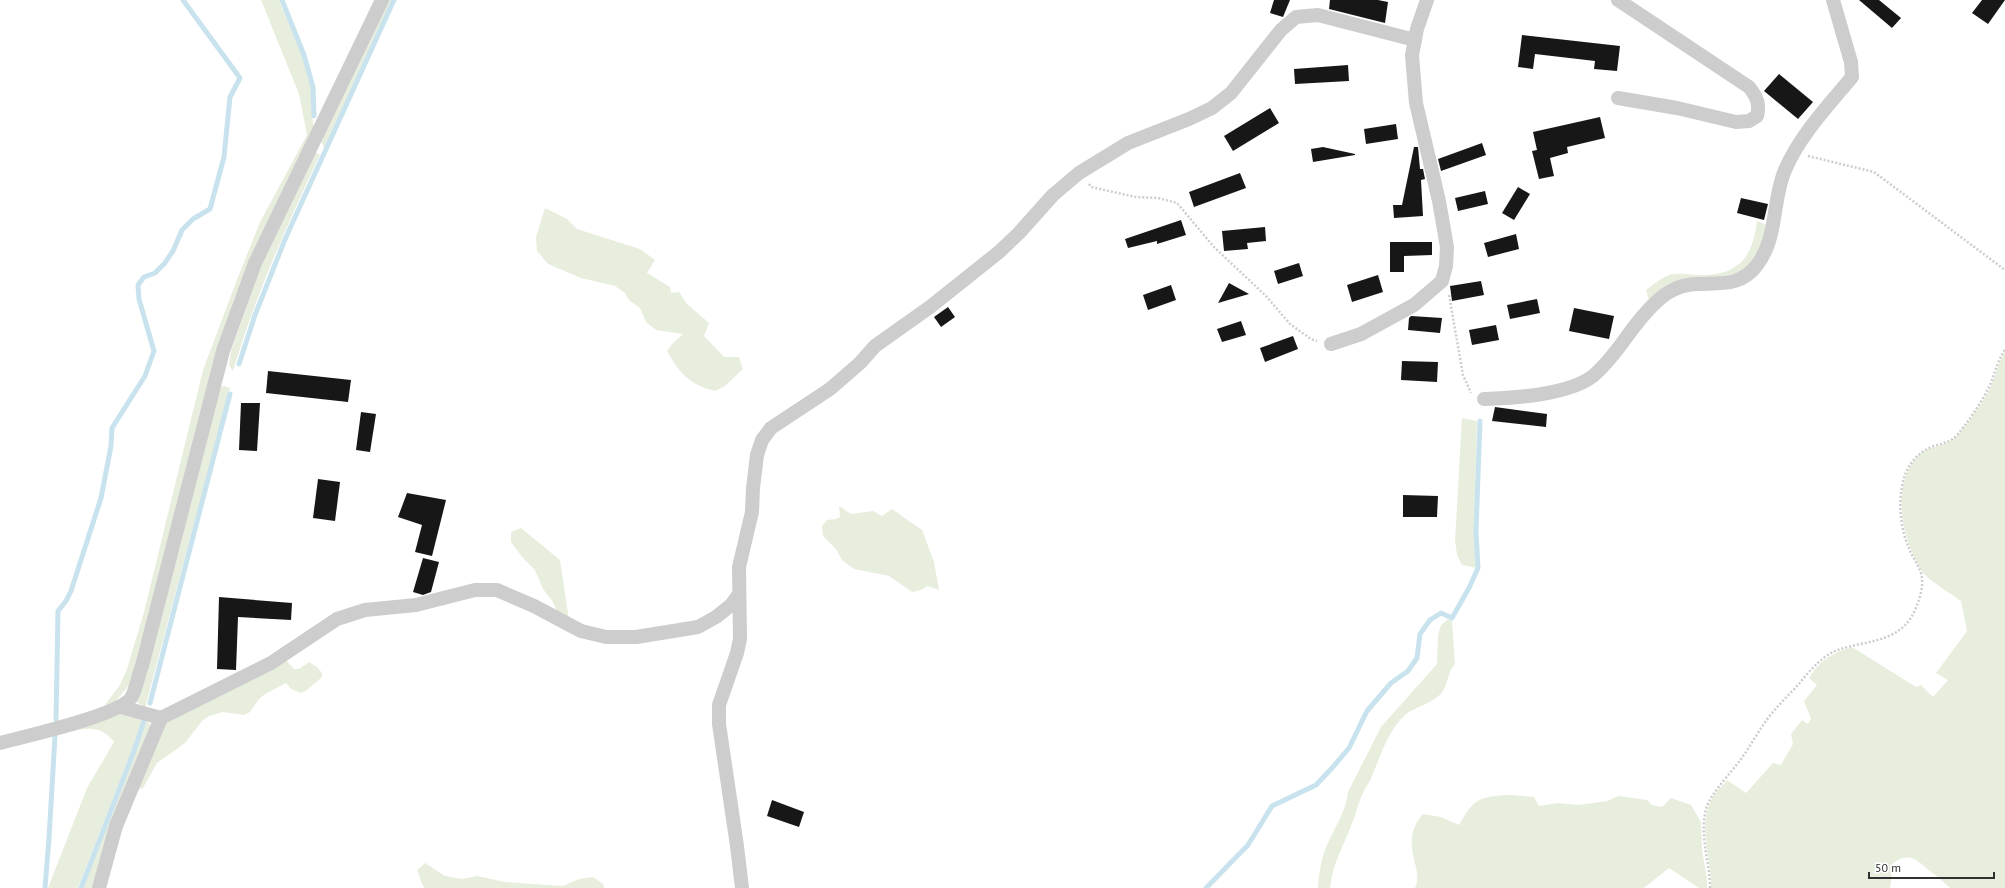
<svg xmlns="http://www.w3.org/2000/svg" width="2005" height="888" viewBox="0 0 2005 888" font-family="'PT Sans',sans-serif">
<rect width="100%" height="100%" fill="#fff"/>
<!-- green -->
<g fill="#e8eedd">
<path d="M261 0H279C289 26 307 61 311 88 313 102 311 115 314 128L234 299 131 683 115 702 102 709 120 685 127 669 144 612 203 370 238 277 260 222 307 135 299 94Z"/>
<polygon points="386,0 392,0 324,148 320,138"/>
<path d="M314 151 320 155C286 227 256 294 233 371L229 365 231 351 261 266Z"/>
<path d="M545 208 567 219 577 229 640 249 655 260 647 273 670 287 671 293 679 292 687 304 709 323 704 336 724 357H739L743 369 725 386 715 391C690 385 679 373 667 351L673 343 683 334 656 330 646 322 640 308 629 300 625 293 615 286 581 278 548 264 537 251 536 237Z"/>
<path d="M1757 221 1769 226 1764 243 1747 270 1649 300 1646 290C1653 285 1661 278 1669 275 1680 272 1695 276 1706 275 1742 273 1753 254 1757 221Z"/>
<path d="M2005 352V888H1950C1944 882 1938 877 1931 872 1917 861 1911 851 1893 863L1890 888H1711C1712 858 1696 825 1713 797 1716 791 1723 786 1727 780L1746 793 1773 763 1781 765 1793 744 1791 734 1802 720 1808 724 1811 719 1804 701 1817 685 1809 678C1820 660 1833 653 1852 647L1916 687 1921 685 1933 697 1948 680 1936 673 1967 631 1961 601C1949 592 1934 584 1924 574 1920 570 1917 563 1915 558 1900 529 1894 487 1915 459 1926 445 1947 448 1959 434 1971 419 1983 403 1991 386 1996 374 1998 363 2005 352Z"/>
<polygon points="224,386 230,388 145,708 138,703 137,699 220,387"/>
<polygon points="1462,418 1477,421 1474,531 1476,568 1462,565 1457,555 1455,540"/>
<polygon points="839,506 851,514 873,511 882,516 892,509 922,530 934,562 939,590 928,586 921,590 912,592 889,576 854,569 842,560 836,549 823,536 822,526 827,520 836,519 840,517"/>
<polygon points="521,528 560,560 569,620 558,614 553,602 543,589 535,570 523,558 511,542 511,532"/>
<path d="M1448 619 1452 621 1455 664C1448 672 1448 682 1443 691 1434 704 1415 706 1404 716 1387 732 1379 760 1370 781 1361 793 1358 807 1353 821 1345 843 1332 864 1330 888H1318C1319 873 1321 859 1327 845 1335 827 1346 811 1348 792L1381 727 1437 664 1438 635 1441 625Z"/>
<polygon points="284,658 294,669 299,669 309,662 317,667 322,673 322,677 307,690 301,693 291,689 286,683 265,694 259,699 250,712 244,715 223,712 209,716 202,721 185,743 157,763 143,788 134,791 163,720"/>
<path d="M119 713 142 716V721L132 750 78 888H48L87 788 114 742C99 721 78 730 57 735Z"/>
<polygon points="147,721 152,726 94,888 82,888"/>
<path d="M1510 795 1534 797 1539 806 1557 803 1579 805 1607 801 1619 796 1647 800 1652 805 1662 807 1671 798 1691 805 1701 822 1702 850 1707 878V888H1699L1669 868 1644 888H1415C1425 867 1397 844 1423 814L1441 817 1459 825C1473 799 1480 796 1510 795Z"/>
<polygon points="425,863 445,876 462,879 477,876 505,882 563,886 579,879 593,877 603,884 604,888 425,888 422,884 417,870"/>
</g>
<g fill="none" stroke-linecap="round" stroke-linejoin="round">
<!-- stream -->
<g stroke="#c9e3ee" stroke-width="5">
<polyline points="282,0 304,55 313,87 314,116"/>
<polyline points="239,364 255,315 286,237 394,0"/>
<polyline points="150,703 230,394"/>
<polyline points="56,720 58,611 66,601 71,591 101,498 111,446 112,428 145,376 154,351 139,299 138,285 144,277 155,273 164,264 173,251 182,230 193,219 210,209 224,157 230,97 240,78 183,0"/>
<polyline points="45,888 49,838 55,736"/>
<polyline points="81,888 134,751 144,721"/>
<polyline points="1206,888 1248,845 1272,806 1316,785 1333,767 1349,748 1367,711 1391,683 1408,671 1417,658 1420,634 1430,620 1441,613 1452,618 1469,588 1478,568 1476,531 1480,421"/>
</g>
</g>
<!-- building -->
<g fill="#171717">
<polygon points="1274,0 1290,0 1283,17 1270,13"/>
<polygon points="1330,0 1378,0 1388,2 1385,23 1329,9"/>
<polygon points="1859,0 1879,0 1901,18 1892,28"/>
<polygon points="1982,0 2005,0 1988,24 1972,13"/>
<polygon points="1522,35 1620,46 1617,71 1594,69 1595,61 1535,54 1533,69 1518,67"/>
<polygon points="1348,65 1349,81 1295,84 1294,69"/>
<polygon points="1779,74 1813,102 1798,119 1764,91"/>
<polygon points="1270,108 1279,123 1233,151 1224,136"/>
<polygon points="1600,117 1605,138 1567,147 1568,153 1550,158 1554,176 1539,179 1532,151 1537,150 1533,132"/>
<polygon points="1396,124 1398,139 1366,144 1364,129"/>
<polygon points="1482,143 1486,155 1441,171 1438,159"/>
<polygon points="1323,147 1355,154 1355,155 1313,162 1311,149"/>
<polygon points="1414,147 1418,147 1420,169 1423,169 1425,179 1421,180 1423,216 1394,218 1393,205 1402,205"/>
<polygon points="1240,173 1246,188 1194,207 1189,192"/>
<polygon points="1518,187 1530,194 1514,220 1502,213"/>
<polygon points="1485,191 1488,204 1458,211 1455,198"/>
<polygon points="1741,198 1768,204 1764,220 1737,213"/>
<polygon points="1181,220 1186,235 1157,244 1157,241 1128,248 1125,239"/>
<polygon points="1265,227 1266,241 1247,243 1248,249 1224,251 1222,231"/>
<polygon points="1516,234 1519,249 1488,257 1484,243"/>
<polygon points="1390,242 1432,242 1432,255 1404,256 1404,272 1390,272"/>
<polygon points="1299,263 1303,276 1278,284 1274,271"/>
<polygon points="1378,275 1383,292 1352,302 1347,285"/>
<polygon points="1481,281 1484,295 1452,301 1450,286"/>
<polygon points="1229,283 1249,294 1218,303"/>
<polygon points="1171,285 1176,300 1148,310 1143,295"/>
<polygon points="1537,299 1540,313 1510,319 1507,305"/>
<polygon points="948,307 955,317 941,327 934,317"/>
<polygon points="1574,308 1614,316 1609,339 1569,331"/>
<polygon points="1411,316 1442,318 1440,333 1408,330 1409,318"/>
<polygon points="1241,321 1246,335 1222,342 1217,329"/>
<polygon points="1496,325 1499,340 1472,345 1469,330"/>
<polygon points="1293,336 1298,349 1265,362 1260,348"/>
<polygon points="1402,361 1438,362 1437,382 1401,380"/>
<polygon points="268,371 351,380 348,402 266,393"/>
<polygon points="241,403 260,403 257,451 239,450"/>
<polygon points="1495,407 1547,414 1546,427 1492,421"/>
<polygon points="361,412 376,414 370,452 356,450"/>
<polygon points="318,479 340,482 335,521 313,518"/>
<polygon points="407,493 446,500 432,556 415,552 422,525 398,517"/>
<polygon points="1403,495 1438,496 1437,517 1403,517"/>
<polygon points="423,558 439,562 431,592 423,595 413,592"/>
<polygon points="219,597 292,603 291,620 238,617 236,670 217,669"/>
<polygon points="772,800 804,812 799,827 767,816"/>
</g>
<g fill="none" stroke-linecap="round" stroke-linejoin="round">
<!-- path -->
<g stroke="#cdcdcd" stroke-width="2.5" stroke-dasharray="2 2" stroke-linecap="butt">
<polyline points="1808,156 1874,172 2005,270"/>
<polyline points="1089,184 1091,187 1136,197 1158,198 1177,203 1214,247 1266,296 1290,324 1311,339 1317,341"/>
<polyline points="1449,295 1463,375 1471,393"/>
<path d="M1710 888C1710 862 1699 836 1706 809 1710 794 1731 773 1741 759 1750 747 1757 733 1766 721 1775 708 1787 697 1798 685 1807 674 1819 659 1833 652 1860 640 1895 645 1912 616 1918 605 1925 586 1921 573 1918 564 1912 557 1909 548 1901 531 1898 505 1902 487 1905 468 1915 453 1934 446 1944 443 1951 442 1958 434 1970 419 1982 402 1990 385 1995 373 1997 361 2005 350"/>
</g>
<!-- minor -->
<g stroke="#cdcdcd" stroke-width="14">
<path d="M1618 98 1677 108 1736 122 1749 121 1757 116C1760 104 1757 97 1749 87L1618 0"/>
<polyline points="1331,344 1361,334 1414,305 1442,281 1446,266 1447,247 1439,201 1416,103 1412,55 1417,29 1427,0"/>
<path d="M1484 399C1515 398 1568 395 1593 376 1607 364 1618 349 1628 335 1639 320 1657 297 1673 290 1701 275 1734 296 1757 265 1778 238 1772 200 1785 170 1800 135 1828 106 1852 77L1851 62 1833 0"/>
<polyline points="121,707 161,718 271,663 337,619 365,610 416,605 475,590 497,590 534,606 581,631 606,637 636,637 698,627 716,617 731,605 739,594"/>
<path d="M0 743C25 736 118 716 131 698 136 690 138 676 142 666L223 351 255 263 382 0"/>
<polyline points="99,888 116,826 161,718"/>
<polyline points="742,888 737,846 719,724 719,705 737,653 740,639 739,567 752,512 753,488 757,455 762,440 771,428 830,389 860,363 875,346 930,307 999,252 1019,233 1053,195 1079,173 1128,143 1189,119 1212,108 1231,93 1281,30 1296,17 1318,15 1415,40"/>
</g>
</g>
<!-- scale -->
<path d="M1869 872v6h125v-6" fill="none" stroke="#303030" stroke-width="2"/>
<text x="1875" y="872" font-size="12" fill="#303030" stroke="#ffffff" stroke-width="3" paint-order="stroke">50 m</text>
</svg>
